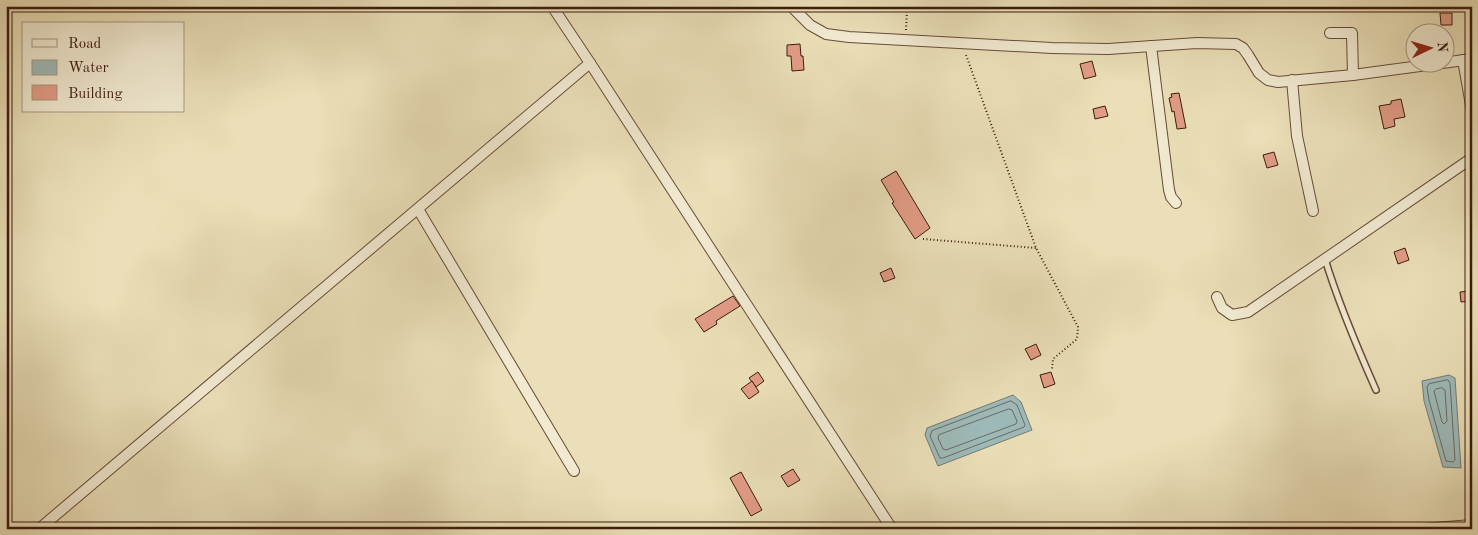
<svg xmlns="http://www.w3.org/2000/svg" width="1478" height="535" viewBox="0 0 1478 535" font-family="'Old Standard TT',serif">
<rect width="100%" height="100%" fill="#eadfb8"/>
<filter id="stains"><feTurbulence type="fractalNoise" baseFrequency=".004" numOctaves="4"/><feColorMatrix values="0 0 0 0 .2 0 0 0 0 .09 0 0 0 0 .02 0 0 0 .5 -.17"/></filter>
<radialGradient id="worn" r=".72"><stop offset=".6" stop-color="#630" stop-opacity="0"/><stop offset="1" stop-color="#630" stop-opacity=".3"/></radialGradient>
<!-- water -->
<g fill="#9dbab9" stroke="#777a74">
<polygon points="1449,375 1455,378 1461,468 1443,467 1424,401 1422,381"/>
<polygon points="1467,390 1472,390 1472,469 1470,468"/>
<polygon points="1013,395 1021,402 1032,430 938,466 925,435 927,428"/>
</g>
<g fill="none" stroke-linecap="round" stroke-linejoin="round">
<!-- shore -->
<g stroke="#6d6a63" stroke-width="1">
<polygon points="1448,380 1450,383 1455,460 1453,462 1446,461 1429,400 1427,387 1429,384"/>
<polygon points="1442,388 1445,390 1447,421 1444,424 1442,422 1434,391 1436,389"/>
<polygon points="1011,401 1017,405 1025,425 1024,427 943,458 940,458 930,436 932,431"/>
<polygon points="1009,409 1012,410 1017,421 1016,424 946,450 943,449 938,438 939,435"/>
</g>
</g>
<!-- building -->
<g fill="#e29c86" stroke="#3d1b0d">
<polygon points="1440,13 1452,13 1452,25 1441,25"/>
<polygon points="800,44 801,56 803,56 804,70 792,71 791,56 787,56 787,45"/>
<polygon points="1092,61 1096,76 1084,79 1080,64"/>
<polygon points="1179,93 1186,128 1177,129 1174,111 1172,112 1169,98 1172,97 1171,94"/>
<polygon points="1401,99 1405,117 1394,119 1395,126 1384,129 1379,106 1391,104 1391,101"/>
<polygon points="1105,106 1108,116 1095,119 1093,109"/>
<polygon points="1274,152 1278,165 1267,168 1263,155"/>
<polygon points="896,171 930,228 915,239 892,203 894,202 881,180"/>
<polygon points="1405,248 1409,260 1398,264 1394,252"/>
<polygon points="891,268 895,278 884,282 880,273"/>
<polygon points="1470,291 1471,301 1461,302 1460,292"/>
<polygon points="733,296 740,306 716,321 717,324 704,332 695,319"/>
<polygon points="1036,344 1041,355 1031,360 1025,349"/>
<polygon points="758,372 764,381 756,387 749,378"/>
<polygon points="1051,372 1055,384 1044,388 1040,375"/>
<polygon points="752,381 759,392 749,399 741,389"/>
<polygon points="793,469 800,480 788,487 781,476"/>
<polygon points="741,472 762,510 751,516 730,478"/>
</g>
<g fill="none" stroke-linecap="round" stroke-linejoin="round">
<defs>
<path id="lane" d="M1325 259C1339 305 1357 347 1376 390"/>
<g id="street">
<polyline points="552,6 590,63 892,529"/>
<polyline points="791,6 810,25 826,34 849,37 1052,48 1108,49 1197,43 1236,44 1243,48 1248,55 1259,73 1268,80 1278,82 1353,75 1472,59"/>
<polyline points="1330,33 1352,33 1353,75"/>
<polyline points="1151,46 1169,190 1171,197 1176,203"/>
<polyline points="1463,60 1472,111"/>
<polyline points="1292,80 1297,136 1313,211"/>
<polyline points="418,209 574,471"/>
<polyline points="1217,297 1222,308 1232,315 1248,312 1472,158"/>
<polyline points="39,529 590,63"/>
<polyline points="1422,529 1472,525"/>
</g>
</defs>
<!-- lane casing -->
<use href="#lane" stroke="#684c38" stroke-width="8"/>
<!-- street casing -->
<use href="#street" stroke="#684c38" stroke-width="12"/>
<!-- path -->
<g stroke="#3d1b0d" stroke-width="2" stroke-dasharray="1 2.5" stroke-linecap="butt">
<polyline points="906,30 907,11 909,6"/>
<polyline points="966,55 1036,248 1078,327 1077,339 1053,359 1052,369"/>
<polyline points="923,239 1036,248"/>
</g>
<!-- lane -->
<use href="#lane" stroke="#f1ead1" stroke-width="5"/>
<!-- street -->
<use href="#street" stroke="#f1ead1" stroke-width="10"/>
</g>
<!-- margin -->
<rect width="1478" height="535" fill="none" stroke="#eadfb8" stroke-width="25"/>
<rect x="8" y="8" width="1463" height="520" fill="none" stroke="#3d1b0d" stroke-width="2.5"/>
<rect x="12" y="12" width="1453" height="510" fill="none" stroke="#3d1b0d"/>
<!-- legend -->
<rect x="22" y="22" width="162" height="90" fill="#f1ead1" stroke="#a99783"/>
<rect x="32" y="39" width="25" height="8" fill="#f1ead1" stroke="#a99783"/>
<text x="68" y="48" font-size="15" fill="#3d1b0d">Road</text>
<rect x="32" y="60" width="25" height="15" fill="#9dbab9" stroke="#a99783"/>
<text x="68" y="72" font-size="15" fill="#3d1b0d">Water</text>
<rect x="32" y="85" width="25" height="15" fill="#e29c86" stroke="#a99783"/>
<text x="68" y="98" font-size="15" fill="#3d1b0d">Building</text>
<!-- north arrow -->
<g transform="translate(1430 48) rotate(85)"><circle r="24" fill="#f1ead1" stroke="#a99783"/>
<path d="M0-4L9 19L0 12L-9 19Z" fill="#8f2418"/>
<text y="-8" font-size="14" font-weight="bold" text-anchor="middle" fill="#3d1b0d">N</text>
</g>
<rect width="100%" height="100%" filter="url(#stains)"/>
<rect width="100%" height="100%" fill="url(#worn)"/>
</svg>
